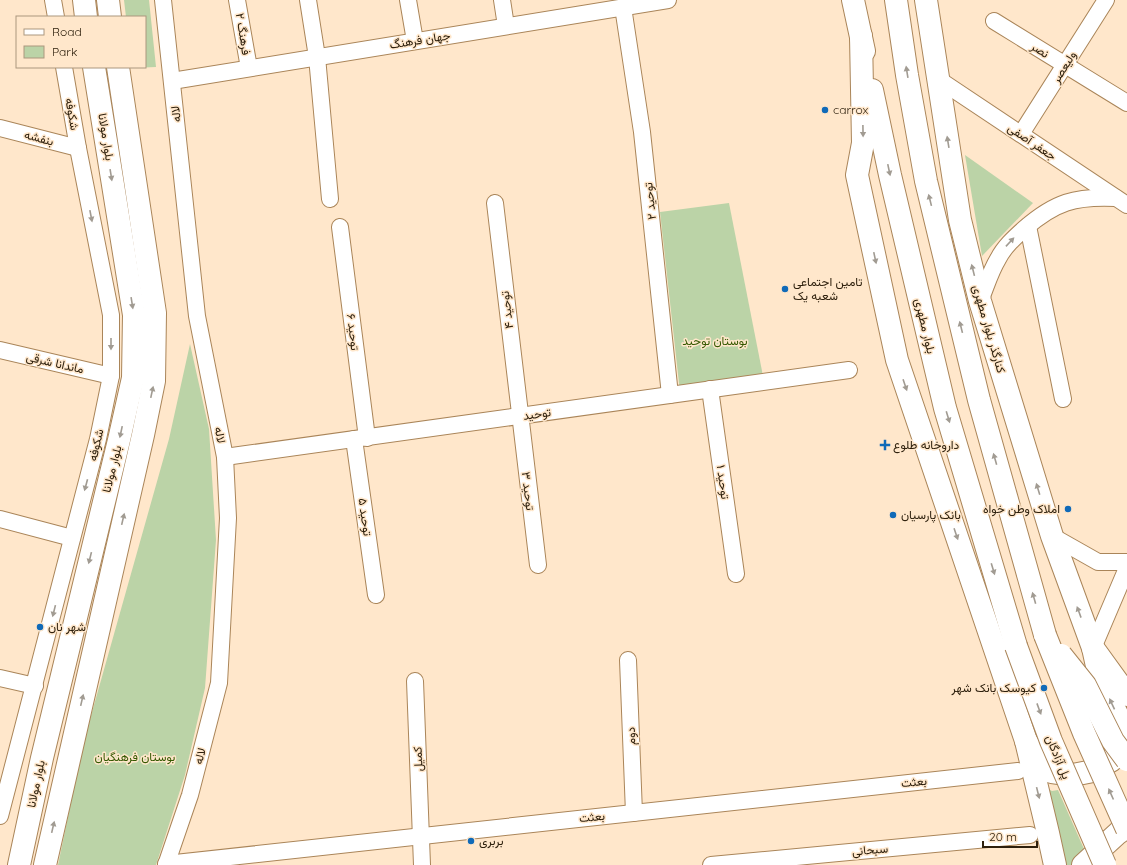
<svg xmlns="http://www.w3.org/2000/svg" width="1127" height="865" viewBox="0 0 1127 865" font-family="Quicksand,Vazirmatn,sans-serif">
<rect width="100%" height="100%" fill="#ffe7cb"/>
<!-- green -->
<g fill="#bbd3a7">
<polygon points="124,0 149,0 156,67 132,68 145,67 145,17 126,17"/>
<polygon points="965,155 1033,203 982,256"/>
<polygon points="729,203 763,376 680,392 660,212"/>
<polygon points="190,344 209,429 216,540 205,688 185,775 156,865 58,865 83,744 169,439"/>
<polygon points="1048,789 1052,791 1058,790 1084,849 1073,865 1063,865"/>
</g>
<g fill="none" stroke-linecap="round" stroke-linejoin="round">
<defs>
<g id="street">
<polyline points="53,0 56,17"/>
<polyline points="163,0 197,316 225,457 228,518 219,683 190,795 166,865"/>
<polyline points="237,0 249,68"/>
<polyline points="308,0 317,57 330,199"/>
<polyline points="408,0 415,41"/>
<polyline points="502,0 506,26"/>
<polyline points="623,7 642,132 670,395"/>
<polyline points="994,21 1127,103"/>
<polyline points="938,79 1127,205"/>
<polyline points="172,81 668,0"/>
<polyline points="0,128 78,148"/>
<polyline points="1021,134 1106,0"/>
<polyline points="495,203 538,565"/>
<polyline points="1028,226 1063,399"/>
<polyline points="340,227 367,438"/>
<path d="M980 301C986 287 990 272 998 259 1004 247 1014 238 1024 229 1055 202 1075 196 1116 198"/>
<polyline points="0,350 111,376"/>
<polyline points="710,389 736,574"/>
<polyline points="354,439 376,595"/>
<polyline points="225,457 849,370"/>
<polyline points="0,519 72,538"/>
<polyline points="1052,536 1098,562 1127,562"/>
<polyline points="1093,648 1127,568"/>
<polyline points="628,660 634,813"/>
<polyline points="0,678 35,686"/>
<polyline points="415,681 422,865"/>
<polyline points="0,816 98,439 111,376 111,315 78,148 64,67"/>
<polyline points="166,864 1018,771"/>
<polyline points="711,865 1030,835"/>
</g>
<g id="secondary">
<polyline points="84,0 86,17"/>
<polyline points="108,0 110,17"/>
<polyline points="1093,648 1127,695"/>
<polyline points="19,865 42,758 119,440 133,378 134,315 94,67"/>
<polyline points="45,865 143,435 154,381 155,313 118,67"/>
<polyline points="1083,865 1118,833 1127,827"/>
</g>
<g id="primary">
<polyline points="853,0 864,51"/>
<polyline points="896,0 907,75 926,181 979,400 1045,635"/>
<polyline points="926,0 960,220 980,301 1052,536 1093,648 1100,680 1119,718 1123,737 1112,760 1093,771 1073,775 1052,772 1039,761 1026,741"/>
<polyline points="861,36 863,143 857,175 897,360 1026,741 1048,833 1055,865"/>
<polyline points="872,90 890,175 945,408 1016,646"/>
</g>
</defs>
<!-- street casing -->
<use href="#street" stroke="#aa8559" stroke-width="18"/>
<!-- secondary casing -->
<use href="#secondary" stroke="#aa8559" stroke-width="24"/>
<!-- primary casing -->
<use href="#primary" stroke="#aa8559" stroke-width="24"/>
<!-- street -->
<use href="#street" stroke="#fff" stroke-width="16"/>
<!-- secondary -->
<use href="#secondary" stroke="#fff" stroke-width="22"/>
<!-- primary -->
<use href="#primary" stroke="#fff" stroke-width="22"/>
<defs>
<g id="primary-bridge">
<polyline points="1045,635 1084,733 1127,829"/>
<polyline points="1016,646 1051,741 1105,865"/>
<polyline points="1061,655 1085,685 1113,741 1127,760"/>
</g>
</defs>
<!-- primary-bridge casing -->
<use href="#primary-bridge" stroke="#aa8559" stroke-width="24" stroke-linecap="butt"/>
<!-- primary-bridge -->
<use href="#primary-bridge" stroke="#fff" stroke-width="22"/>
</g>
<!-- one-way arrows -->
<defs><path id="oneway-solid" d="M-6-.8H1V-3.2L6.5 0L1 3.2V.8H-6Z"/></defs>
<g fill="#a19b92">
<use href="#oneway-solid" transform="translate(907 72) rotate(-99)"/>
<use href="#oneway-solid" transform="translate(863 131) rotate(89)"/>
<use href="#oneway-solid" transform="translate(948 142) rotate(-99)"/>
<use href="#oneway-solid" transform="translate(889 170) rotate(78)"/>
<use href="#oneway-solid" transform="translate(111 175) rotate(81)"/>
<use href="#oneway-solid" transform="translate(930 200) rotate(-104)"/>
<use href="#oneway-solid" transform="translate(91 216) rotate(79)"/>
<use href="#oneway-solid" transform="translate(1010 242) rotate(-47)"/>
<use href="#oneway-solid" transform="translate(875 258) rotate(78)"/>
<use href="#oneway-solid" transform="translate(973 270) rotate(-104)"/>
<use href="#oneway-solid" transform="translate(132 303) rotate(81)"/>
<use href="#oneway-solid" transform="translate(961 327) rotate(-104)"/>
<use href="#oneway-solid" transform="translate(111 344) rotate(90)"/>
<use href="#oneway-solid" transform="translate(905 385) rotate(71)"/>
<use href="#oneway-solid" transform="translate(152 392) rotate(-78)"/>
<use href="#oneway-solid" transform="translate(948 417) rotate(73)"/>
<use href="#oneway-solid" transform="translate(121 432) rotate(102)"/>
<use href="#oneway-solid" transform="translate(995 459) rotate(-106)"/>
<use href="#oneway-solid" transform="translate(86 485) rotate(105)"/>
<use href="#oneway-solid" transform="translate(1038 489) rotate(-107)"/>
<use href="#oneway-solid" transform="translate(123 519) rotate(-77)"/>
<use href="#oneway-solid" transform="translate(956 534) rotate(71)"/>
<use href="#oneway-solid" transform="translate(90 558) rotate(104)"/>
<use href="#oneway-solid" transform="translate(993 569) rotate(73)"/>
<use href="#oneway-solid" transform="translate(1034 598) rotate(-106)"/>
<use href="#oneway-solid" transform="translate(54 611) rotate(104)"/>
<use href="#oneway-solid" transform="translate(1079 612) rotate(-110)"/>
<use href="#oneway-solid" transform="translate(82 700) rotate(-77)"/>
<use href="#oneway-solid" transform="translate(1112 704) rotate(-115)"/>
<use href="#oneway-solid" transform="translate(1039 709) rotate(70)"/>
<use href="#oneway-solid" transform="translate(1038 793) rotate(76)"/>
<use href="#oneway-solid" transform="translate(1111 794) rotate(-114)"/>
<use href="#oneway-solid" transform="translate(53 827) rotate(-77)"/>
</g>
<!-- markers -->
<g fill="#106ab8" stroke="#ffe7cb" stroke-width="1.5">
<circle cx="825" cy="110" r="4"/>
<circle cx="785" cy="289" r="4"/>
<path d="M883 439h4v4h4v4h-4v4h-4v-4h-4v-4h4z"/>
<circle cx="1068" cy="509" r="4"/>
<circle cx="893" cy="515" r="4"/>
<circle cx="40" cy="627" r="4"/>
<circle cx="1044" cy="688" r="4"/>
<circle cx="471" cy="841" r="4"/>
</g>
<g text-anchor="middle" stroke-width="3" stroke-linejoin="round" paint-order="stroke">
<!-- street labels -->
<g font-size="12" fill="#2e200d" stroke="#ffe7cb">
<text transform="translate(243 34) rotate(81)" y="4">فرهنگ ۲</text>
<text transform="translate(420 40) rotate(-9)" y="4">جهان فرهنگ</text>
<text transform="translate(1040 50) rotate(32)" y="4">نصر</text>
<text transform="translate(1064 67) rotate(-58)" y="4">ولیعصر</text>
<text transform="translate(72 114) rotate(80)" y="4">شکوفه</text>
<text transform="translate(176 114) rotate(-96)" y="4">لاله</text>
<text transform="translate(106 137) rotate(81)" y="4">بلوار مولانا</text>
<text transform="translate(39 138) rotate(15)" y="4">بنفشه</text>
<text transform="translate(1032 142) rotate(34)" y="4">جعفر آصفی</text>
<text transform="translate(650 201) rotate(-96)" y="4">توحید ۲</text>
<text transform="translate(507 310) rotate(-97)" y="4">توحید ۴</text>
<text transform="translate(925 326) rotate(77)" y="4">بلوار مطهری</text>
<text transform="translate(989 329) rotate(74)" y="4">کنارگذر بلوار مطهری</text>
<text transform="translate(353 332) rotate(83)" y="4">توحید ۶</text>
<text transform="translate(55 363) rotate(13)" y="4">ماندانا شرقی</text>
<text transform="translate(537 414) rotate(-8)" y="4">توحید</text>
<text transform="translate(220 435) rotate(79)" y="4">لاله</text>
<text transform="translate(96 445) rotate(-77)" y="4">شکوفه</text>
<text transform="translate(112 469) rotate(-76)" y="4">بلوار مولانا</text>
<text transform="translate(723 482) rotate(82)" y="4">توحید ۱</text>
<text transform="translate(528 491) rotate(83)" y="4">توحید ۳</text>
<text transform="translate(365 517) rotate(82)" y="4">توحید ۵</text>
<text transform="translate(631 736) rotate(-92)" y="4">دوم</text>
<text transform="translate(200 756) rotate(-75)" y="4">لاله</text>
<text transform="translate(1058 757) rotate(67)" y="4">پل آزادگان</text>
<text transform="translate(418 759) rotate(-92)" y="4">کمیل</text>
<text transform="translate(914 782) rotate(-6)" y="4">بعثت</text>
<text transform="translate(36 784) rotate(-78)" y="4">بلوار مولانا</text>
<text transform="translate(592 817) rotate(-6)" y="4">بعثت</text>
<text transform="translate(870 850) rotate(-5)" y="4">سبحانی</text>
</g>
<!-- poi labels -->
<g font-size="12" fill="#2e200d" stroke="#ffe7cb" text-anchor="start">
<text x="833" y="114">carrox</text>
<text x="793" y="286">تامین اجتماعی<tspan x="793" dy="14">شعبه یک</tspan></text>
<text x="893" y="449">داروخانه طلوع</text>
<text x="1060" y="513" text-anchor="end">املاک وطن خواه</text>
<text x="901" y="519">بانک پارسیان</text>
<text x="48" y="631">شهر نان</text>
<text x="1036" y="692" text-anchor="end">کیوسک بانک شهر</text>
<text x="479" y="845">بربری</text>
</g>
<!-- park labels -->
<g font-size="12" fill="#355801" stroke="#ffe7cb">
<text x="715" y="345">بوستان توحید</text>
<text x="135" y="761">بوستان فرهنگیان</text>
</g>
</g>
<!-- legend -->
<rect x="16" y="16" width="130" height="52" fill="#ffe7cb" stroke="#ab977f"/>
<rect x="24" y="29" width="20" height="6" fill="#ffffff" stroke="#ab977f"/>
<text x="52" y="36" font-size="12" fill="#2e200d">Road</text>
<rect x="24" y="46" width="20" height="12" fill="#bbd3a7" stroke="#ab977f"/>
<text x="52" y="56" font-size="12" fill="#2e200d">Park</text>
<!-- scale -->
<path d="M983 841v6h54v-6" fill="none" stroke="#2e200d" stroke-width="2"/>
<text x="989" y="841" font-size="12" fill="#2e200d" stroke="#ffe7cb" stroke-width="3" paint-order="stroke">20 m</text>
</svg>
